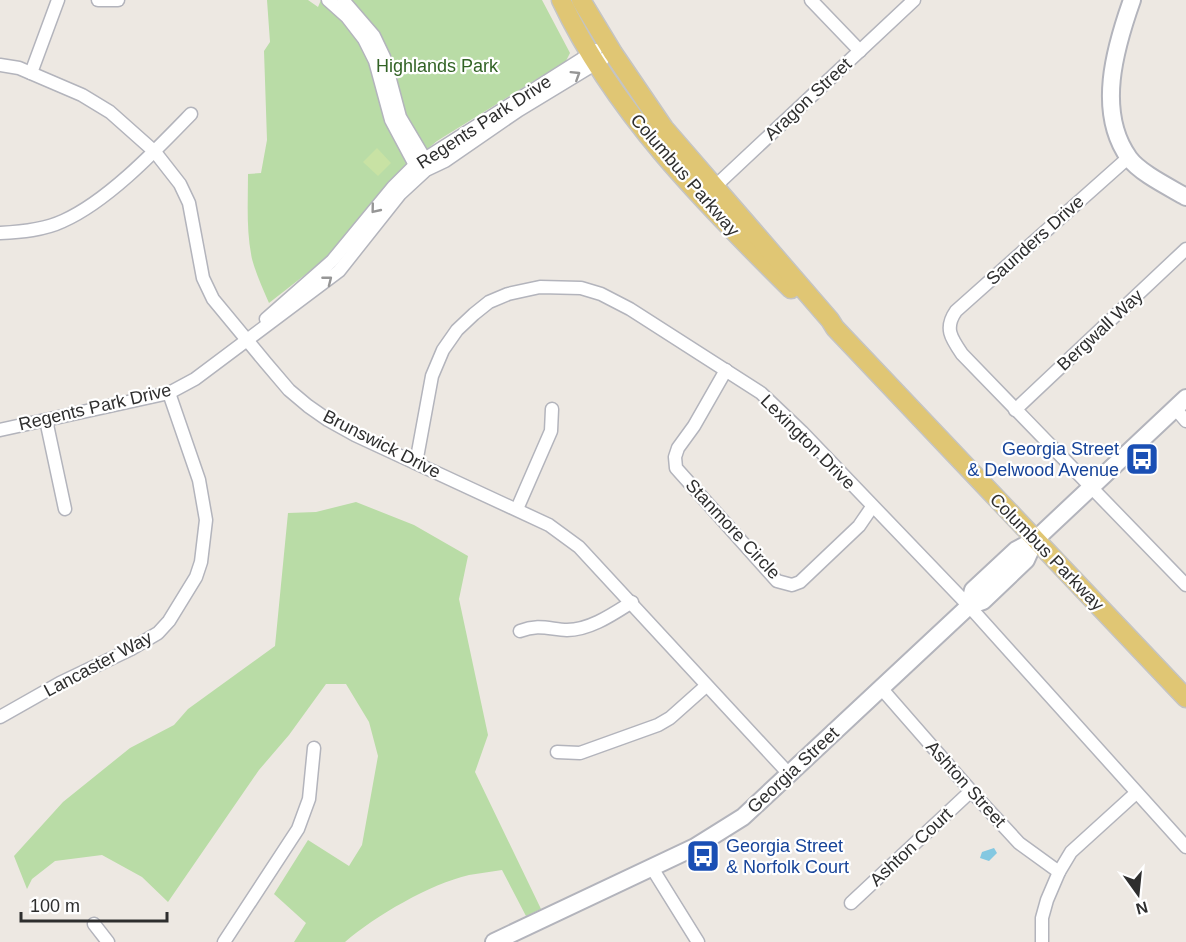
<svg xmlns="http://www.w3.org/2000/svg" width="1186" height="942" viewBox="0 0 1186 942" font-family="Arial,sans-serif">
<rect width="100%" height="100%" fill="#ede8e2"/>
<!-- green -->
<g fill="#b9dca6">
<path d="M267 0H308L318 7 321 0H542L570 53 566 61 437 141 401 171 324 260 269 303C263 289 256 274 252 259 246 231 248 202 248 174L261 173 267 140 264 51 270 42Z"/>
<path d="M356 502 414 525 468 556 459 599 488 735 475 772 541 909 526 916 502 870C491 872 480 873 469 875 430 884 375 916 345 942H294L306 923 274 894 308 840 349 866 362 845 378 756 369 722 346 684H326L289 735 259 770 168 902 142 877 102 855 55 861 32 879 27 889 14 856 63 802 130 748 174 725 188 709 275 646 288 513 316 512Z"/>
</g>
<!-- pitch -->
<polygon fill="#c8e2a4" points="377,148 391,163 378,176 363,162"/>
<!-- water -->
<polygon fill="#84c8e1" points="994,848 997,853 989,861 980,858 982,852"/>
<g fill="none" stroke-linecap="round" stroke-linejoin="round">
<defs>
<g id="street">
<polyline points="98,0 118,0"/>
<polyline points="328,0 347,17 364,39 375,61 391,120 415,165 421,168"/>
<polyline points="343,0 374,36 384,57 400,117 425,159 426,166"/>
<polyline points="811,0 860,51"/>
<polyline points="0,65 19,68 82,95 110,112 155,152 180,184 189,203 203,278 213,299 266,363 289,390 308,406 328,420 355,435 549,525 579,547 789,774"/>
<polyline points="31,73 58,0"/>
<path d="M1129 157 956 311C944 328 951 338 962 354L1186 585"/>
<polyline points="709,192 914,0"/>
<path d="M0 233C21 232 44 230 63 221 108 201 157 149 191 114"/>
<polyline points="266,319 332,261 393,187 415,165 596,50"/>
<polyline points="726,370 694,426 678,448 675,457 676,468 777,581 792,585 800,582 859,526 872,507"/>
<polyline points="1175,408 1186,421"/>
<polyline points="1015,410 1186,249"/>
<polyline points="46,420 65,509"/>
<polyline points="0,430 169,393 195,379 339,271 400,194 426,170 445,161 519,110 603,59"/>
<polyline points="416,463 432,376 443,350 457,330 474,314 489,302 508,294 540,287 581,288 601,294 630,309 761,393 802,432 969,606 1186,847"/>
<polyline points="517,509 551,431 552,409"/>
<path d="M520 631C538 624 549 629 567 630 590 630 613 614 632 602"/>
<polyline points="881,688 971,791 1019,843 1059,872"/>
<polyline points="0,717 60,683 131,649 158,633 169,621 196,577 201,562 206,520 199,480 169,393"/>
<polyline points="557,752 580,753 658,725 670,718 706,686"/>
<polyline points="652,868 698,942"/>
<polyline points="851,903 971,791"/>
<polyline points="94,924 108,942"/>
<polyline points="224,942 298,829 309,799 314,748"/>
<polyline points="1042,942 1042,918 1047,900 1059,872 1071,852 1136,793"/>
</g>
<g id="secondary">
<path d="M1132 0C1115 48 1096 112 1129 158 1140 173 1169 187 1186 197"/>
<polyline points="969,606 973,590 1016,550 1035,540 1186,398"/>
<polyline points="494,942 695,847 743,817 969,606 983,601 1026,560 1035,540"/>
</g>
<g id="primary">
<path d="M561 0C614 112 704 203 791 289"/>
<polyline points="581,0 613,53 664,128 830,320 835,328 1186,698"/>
</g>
</defs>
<!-- street casing -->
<use href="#street" stroke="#b3b4bc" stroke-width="15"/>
<!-- secondary casing -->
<use href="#secondary" stroke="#b3b4bc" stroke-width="20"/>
<!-- primary casing -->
<use href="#primary" stroke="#c4c4c4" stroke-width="21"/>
<!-- street -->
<use href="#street" stroke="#fff" stroke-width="12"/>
<!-- secondary -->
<use href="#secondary" stroke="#fff" stroke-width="16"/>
<!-- primary -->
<use href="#primary" stroke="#e0c674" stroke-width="18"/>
</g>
<!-- one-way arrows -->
<defs><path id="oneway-chevron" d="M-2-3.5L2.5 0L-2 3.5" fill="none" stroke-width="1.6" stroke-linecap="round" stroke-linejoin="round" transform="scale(1.5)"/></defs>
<g stroke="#969696">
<use href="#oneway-chevron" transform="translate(576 75) rotate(-32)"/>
<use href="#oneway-chevron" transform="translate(375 209) rotate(129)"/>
<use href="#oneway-chevron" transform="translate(328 280) rotate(-38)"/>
</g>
<!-- icons -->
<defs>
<symbol id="bus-square" viewBox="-11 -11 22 22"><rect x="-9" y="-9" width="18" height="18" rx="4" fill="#1a4fb4" stroke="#fff"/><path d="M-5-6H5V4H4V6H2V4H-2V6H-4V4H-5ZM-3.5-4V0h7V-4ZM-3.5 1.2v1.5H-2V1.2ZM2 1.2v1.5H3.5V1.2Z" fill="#fff"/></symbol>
</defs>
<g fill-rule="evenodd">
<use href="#bus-square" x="1123" y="440" width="38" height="38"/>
<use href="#bus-square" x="684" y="837" width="38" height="38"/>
</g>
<g text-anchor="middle" stroke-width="4.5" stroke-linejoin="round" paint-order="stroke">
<!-- park labels -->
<g font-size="18" fill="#326325" stroke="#fff">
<text x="437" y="72">Highlands Park</text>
</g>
<!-- street labels -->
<g font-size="18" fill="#2e2e2e" stroke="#fff">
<text transform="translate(808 99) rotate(-43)" y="6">Aragon Street</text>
<text transform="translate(484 122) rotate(-33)" y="6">Regents Park Drive</text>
<text transform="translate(685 175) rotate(49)" y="6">Columbus Parkway</text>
<text transform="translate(1035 240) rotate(-42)" y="6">Saunders Drive</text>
<text transform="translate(1100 330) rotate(-43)" y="6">Bergwall Way</text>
<text transform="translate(95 407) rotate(-13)" y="6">Regents Park Drive</text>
<text transform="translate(808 442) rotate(45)" y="6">Lexington Drive</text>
<text transform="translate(382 444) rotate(27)" y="6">Brunswick Drive</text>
<text transform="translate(733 529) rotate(47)" y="6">Stanmore Circle</text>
<text transform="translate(1047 552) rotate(46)" y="6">Columbus Parkway</text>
<text transform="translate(98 664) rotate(-28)" y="6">Lancaster Way</text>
<text transform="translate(793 770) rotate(-43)" y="6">Georgia Street</text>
<text transform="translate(966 784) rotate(48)" y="6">Ashton Street</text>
<text transform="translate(911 847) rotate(-43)" y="6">Ashton Court</text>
</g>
<!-- transit labels -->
<g font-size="18" fill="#164399" stroke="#fff" text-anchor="end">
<text x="1119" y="455">Georgia Street<tspan x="1119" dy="21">&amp; Delwood Avenue</tspan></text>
<text x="726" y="852" text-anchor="start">Georgia Street<tspan x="726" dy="21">&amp; Norfolk Court</tspan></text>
</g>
</g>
<!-- north arrow -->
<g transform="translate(1138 894) rotate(165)" stroke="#ffffff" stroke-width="4.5" paint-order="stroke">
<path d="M0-4.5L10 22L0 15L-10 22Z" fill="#2e2e2e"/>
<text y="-9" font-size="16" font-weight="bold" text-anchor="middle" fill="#2e2e2e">N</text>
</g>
<!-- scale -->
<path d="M21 912v9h146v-9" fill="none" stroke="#2e2e2e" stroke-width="3"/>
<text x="30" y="912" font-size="18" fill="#2e2e2e" stroke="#ffffff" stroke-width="4.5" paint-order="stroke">100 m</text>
</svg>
